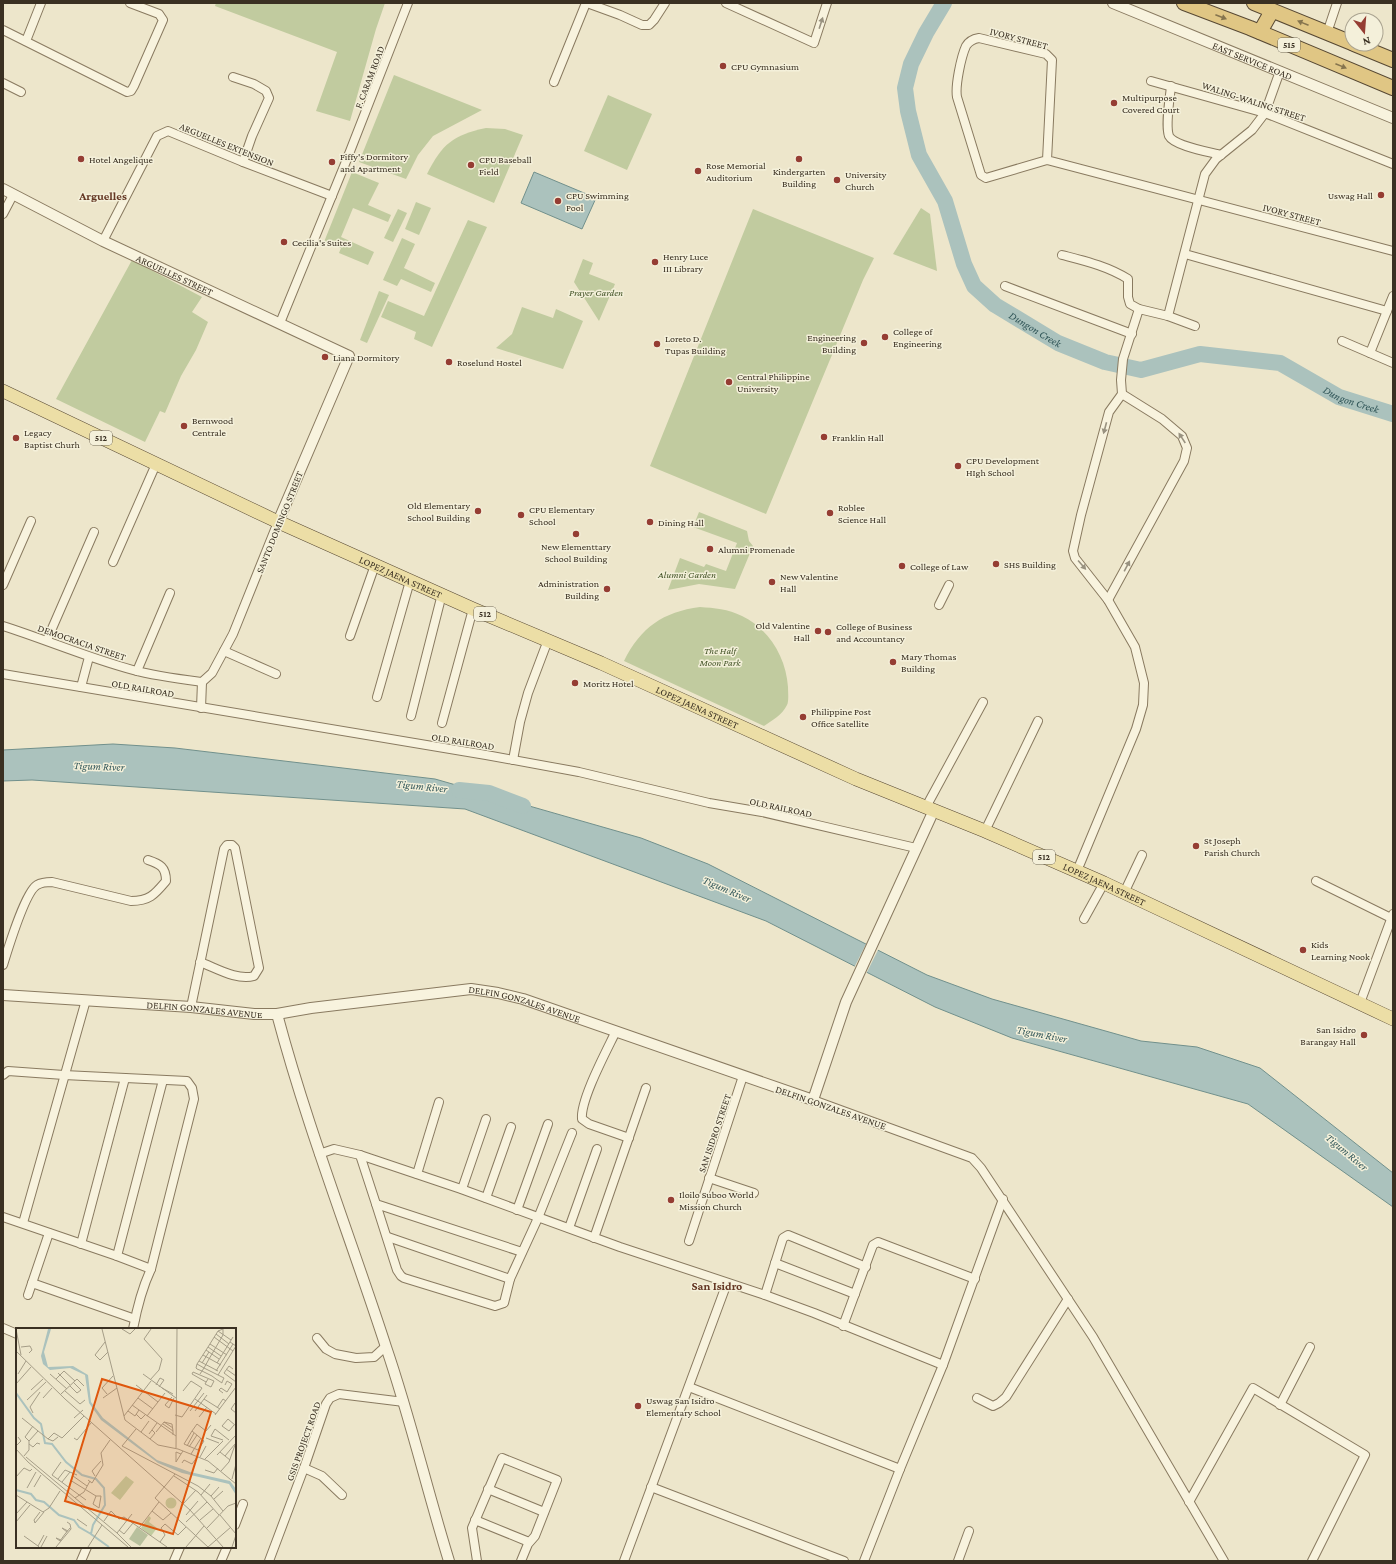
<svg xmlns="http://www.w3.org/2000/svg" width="1396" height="1564" viewBox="0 0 1396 1564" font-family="'Crimson Pro',serif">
<rect width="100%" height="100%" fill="#ede6cb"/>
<!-- green -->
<g fill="#c1cb9f">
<polygon points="216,3 385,3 376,29 350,121 316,111 337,52 215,6"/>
<polygon points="394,75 482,110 433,136 418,155 406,179 359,162"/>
<polygon points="608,95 652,114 627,170 584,151"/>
<path d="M486 128 505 129 523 135 494 203 427 174C442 144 453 135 486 128Z"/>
<polygon points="352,172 379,183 368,205 391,215 388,222 353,208 341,237 374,252 368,265 339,253 341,248 324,242"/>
<polygon points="416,202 431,208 419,235 405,229"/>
<polygon points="921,208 930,214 937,271 893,254"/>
<polygon points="398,209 407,213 393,242 384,238"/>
<polygon points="753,209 874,258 863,280 766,514 650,466"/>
<polygon points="468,220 487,227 432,347 414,339 416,332 381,317 388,301 424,316"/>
<polygon points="402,238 415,244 404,268 435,283 431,292 401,279 397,286 383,280"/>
<polygon points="583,259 593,263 589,274 615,284 599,321 574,282"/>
<polygon points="132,260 202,297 192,312 208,322 196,350 181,376 165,413 160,411 145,442 56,399"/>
<polygon points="379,291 389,295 367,343 360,340"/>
<polygon points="522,307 553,318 556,309 583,321 563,369 496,348 512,334"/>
<polygon points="699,512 747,531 749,541 753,546 735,589 699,584 668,590 680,558 704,567 706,564 726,571 737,543 693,527"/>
<path d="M700 607C714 608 728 609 742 616 769 629 786 657 788 687 788 692 789 701 787 705 782 715 773 720 764 726L624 661C641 627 663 612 700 607Z"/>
</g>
<!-- water -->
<g fill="#abc2bd" stroke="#71908c">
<polygon points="534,172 596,198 582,229 521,203"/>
<polygon points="113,744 175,748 435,779 641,838 708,864 927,975 992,999 1141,1041 1197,1047 1260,1068 1393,1173 1393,1207 1248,1104 1012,1038 935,1007 766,921 465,809 32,780 3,781 3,750"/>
</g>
<!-- pier -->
<polygon fill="#ede6cb" points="867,942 879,948 866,974 854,968"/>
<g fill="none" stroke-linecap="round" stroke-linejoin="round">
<!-- river -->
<g stroke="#abc2bd" stroke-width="16">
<path id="s1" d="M944 3 926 33 911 64 905 88 908 111 919 155 945 201 964 264 974 286 995 305 1058 343 1105 362 1141 370 1200 354 1280 363 1339 397 1393 414"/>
<polyline points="459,790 489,793 523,806"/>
</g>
<defs>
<g id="minor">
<polyline points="587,3 620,15 642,25 649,25 654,20 665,3"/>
<polyline points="726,3 814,43 827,3"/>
<polyline points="3,30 127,92 131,91 134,86 163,20 159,14 130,3"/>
<polyline points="1327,33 1337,3"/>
<polyline points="26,41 41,3"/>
<polyline points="233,77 254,84 266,91 269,98 252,136 243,162"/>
<polyline points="1151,81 1265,113 1393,164"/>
<polyline points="554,82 586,3"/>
<polyline points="3,83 21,92"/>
<path d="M1171 86C1170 98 1165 125 1169 136 1174 146 1210 152 1221 155"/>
<path d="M1047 160 1052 60 1046 54 979 38C973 39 969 41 966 46 961 57 955 86 957 97L981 175 986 178 1047 160 1393 251"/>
<polyline points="3,214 13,195"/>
<polyline points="103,241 157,136 168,131 243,162 332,196"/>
<polyline points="1185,254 1387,311"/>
<path d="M1062 255C1085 261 1107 266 1128 279V297L1130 304 1139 309"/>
<polyline points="1005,286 1132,334"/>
<polyline points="1168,316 1205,174 1216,159 1252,130 1265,113 1280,71"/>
<polyline points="280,323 347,159 408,3"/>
<polyline points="1342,341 1393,363"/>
<polyline points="1370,353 1393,296"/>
<polyline points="113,562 156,464"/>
<polyline points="3,585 31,521"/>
<polyline points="1108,600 1184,461 1187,448 1182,436 1162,419 1122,394"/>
<polyline points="939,605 949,585"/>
<path d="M3 626C47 640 88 658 133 670 155 676 179 679 202 682"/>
<polyline points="350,636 375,565"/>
<polyline points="47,640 94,532"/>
<polyline points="224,651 276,674"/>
<polyline points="137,671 170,593"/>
<polyline points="3,674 486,755 579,772 709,803 762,812 916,848"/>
<polyline points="202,682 212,673 233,634 278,522"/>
<polyline points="81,687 89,657"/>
<polyline points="377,697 410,581"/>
<polyline points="201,708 202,682"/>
<polyline points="411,716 442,594"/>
<polyline points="442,723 473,609"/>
<polyline points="513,760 520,722 528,693 548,640"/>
<polyline points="926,807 983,702"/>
<polyline points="985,831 1038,721"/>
<polyline points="1077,871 1136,729 1143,705 1144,683 1135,647 1108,600 1075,558 1073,551 1081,515 1109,412 1122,394 1121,380 1123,359 1139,309 1168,316 1195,326"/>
<polyline points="1316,881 1391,918"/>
<polyline points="1124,893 1142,855"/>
<polyline points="1084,919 1104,883"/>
<path d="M3 965C8 949 25 892 37 885 42 882 47 882 52 882L131 901C150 901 155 894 166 881 166 867 160 864 148 860"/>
<polyline points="1360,1003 1393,914"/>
<path d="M191 1007 224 849 227 845H232L235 848 259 968 254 976C237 981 216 968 200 962"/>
<path d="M616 1031C607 1050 580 1100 582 1119L589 1124 629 1138"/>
<polyline points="3,1075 8,1071 64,1075 187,1081 192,1088 194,1099 151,1269"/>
<polyline points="813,1100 972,1158 981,1168 1093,1337 1224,1561"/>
<polyline points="319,1154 334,1149 360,1155 461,1189 620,1247 765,1295 814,1313 943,1365"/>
<polyline points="360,1155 376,1204 522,1252"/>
<polyline points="417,1174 439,1102"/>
<polyline points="709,1178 754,1193"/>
<polyline points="462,1189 486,1119"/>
<polyline points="486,1198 511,1127"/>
<polyline points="376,1204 397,1270 401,1276 404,1278 495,1306 504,1303 510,1279"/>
<polyline points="517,1210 548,1124"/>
<path d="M3 1217 117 1256 151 1269C142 1288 137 1308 133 1329"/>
<polyline points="23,1223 86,1000"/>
<polyline points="569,1228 597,1149"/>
<polyline points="388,1237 510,1279 538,1218 572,1133"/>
<polyline points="594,1238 646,1088"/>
<polyline points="689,1241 743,1076"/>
<polyline points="81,1244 125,1078"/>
<polyline points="117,1256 163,1080"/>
<polyline points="775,1263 855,1294"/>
<polyline points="32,1283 135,1319"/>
<polyline points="28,1295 49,1233"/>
<polyline points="765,1295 783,1238 788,1235 866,1267"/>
<polyline points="843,1326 873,1245 878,1242 975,1279"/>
<polyline points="3,1328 17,1334"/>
<polyline points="317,1338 326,1349 335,1354 356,1358 374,1357 386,1346"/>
<polyline points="689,1387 900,1469"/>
<polyline points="977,1398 993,1406 999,1403 1006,1397 1068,1299"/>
<polyline points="1280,1405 1310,1347"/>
<polyline points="304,1468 322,1476 342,1495"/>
<polyline points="651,1487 844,1561"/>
<polyline points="488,1489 544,1512"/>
<polyline points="1189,1502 1253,1388 1365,1455 1312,1561"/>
<polyline points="475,1520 529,1542"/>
<polyline points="235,1525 243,1504"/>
<polyline points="81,1561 87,1547"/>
<polyline points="174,1561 180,1547"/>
<polyline points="221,1561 227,1547"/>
<polyline points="269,1561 304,1468 326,1404 330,1398 339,1394 404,1402"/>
<polyline points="477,1561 472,1528 502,1458 557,1480 535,1536 528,1544 521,1561"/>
<polyline points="624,1561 727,1283"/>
<polyline points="864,1561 900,1469 943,1365 1003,1199"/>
<polyline points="958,1561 969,1531"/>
</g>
<g id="tertiary">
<path id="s2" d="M1113 3 1393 118"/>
<path id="s3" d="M3 189 103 241 349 356 278 522"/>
<path id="s4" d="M3 995 191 1007 254 1014H277L311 1008 471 989 498 993 523 999 813 1100 846 1002 934 810"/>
<path d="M277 1014C307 1127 350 1236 386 1347 410 1417 427 1490 449 1561"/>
</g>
<g id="primary">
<path id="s5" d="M3 391 274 520 473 609 601 663 856 779 985 831 1104 883 1393 1019"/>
</g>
<g id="trunk">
<polyline points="1184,3 1250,28 1393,88"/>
<polyline points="1254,3 1352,43"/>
<polyline points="1260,32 1272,11"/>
<polyline points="1354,44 1393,60"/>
</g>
</defs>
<!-- minor casing -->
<use href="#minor" stroke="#897a60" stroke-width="10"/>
<!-- tertiary casing -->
<use href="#tertiary" stroke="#897a60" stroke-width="12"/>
<!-- primary casing -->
<use href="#primary" stroke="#574833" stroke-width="14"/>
<!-- trunk casing -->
<use href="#trunk" stroke="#574833" stroke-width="16"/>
<!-- minor -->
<use href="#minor" stroke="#f8f3de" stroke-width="8"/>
<!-- tertiary -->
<use href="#tertiary" stroke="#f8f3de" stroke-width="10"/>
<!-- primary -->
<use href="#primary" stroke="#ecdea6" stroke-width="13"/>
<!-- trunk -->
<use href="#trunk" stroke="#e0c684" stroke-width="14"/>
</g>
<!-- one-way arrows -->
<defs><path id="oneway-solid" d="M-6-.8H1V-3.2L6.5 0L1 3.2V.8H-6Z"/></defs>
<g fill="#85744e">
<use href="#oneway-solid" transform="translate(1221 17) rotate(21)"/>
<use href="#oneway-solid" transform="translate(1303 23) rotate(-158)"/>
<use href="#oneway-solid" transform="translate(1341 66) rotate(22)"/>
</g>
<g fill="#999280">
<use href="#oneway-solid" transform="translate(821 23) rotate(-72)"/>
<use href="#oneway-solid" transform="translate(1105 428) rotate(105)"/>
<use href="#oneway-solid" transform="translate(1182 438) rotate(-123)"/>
<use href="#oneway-solid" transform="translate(1082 565) rotate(49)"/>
<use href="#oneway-solid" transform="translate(1127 566) rotate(-62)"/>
</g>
<!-- markers -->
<g fill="#953d33" stroke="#f4f0da" stroke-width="1.5">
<circle cx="723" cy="66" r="4"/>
<circle cx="1114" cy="103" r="4"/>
<circle cx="81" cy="159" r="4"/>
<circle cx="799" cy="159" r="4"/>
<circle cx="332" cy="162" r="4"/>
<circle cx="471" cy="165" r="4"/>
<circle cx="698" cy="171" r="4"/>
<circle cx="837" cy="180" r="4"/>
<circle cx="1381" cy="195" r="4"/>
<circle cx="558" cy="201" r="4"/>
<circle cx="284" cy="242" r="4"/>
<circle cx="655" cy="262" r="4"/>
<circle cx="885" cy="337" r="4"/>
<circle cx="864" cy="343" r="4"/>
<circle cx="657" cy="344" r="4"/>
<circle cx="325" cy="357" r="4"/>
<circle cx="449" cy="362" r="4"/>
<circle cx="729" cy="382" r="4"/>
<circle cx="184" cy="426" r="4"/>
<circle cx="824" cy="437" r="4"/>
<circle cx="16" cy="438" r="4"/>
<circle cx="958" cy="466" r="4"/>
<circle cx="478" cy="511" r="4"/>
<circle cx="830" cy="513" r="4"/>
<circle cx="521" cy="515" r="4"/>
<circle cx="650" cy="522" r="4"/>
<circle cx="576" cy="534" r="4"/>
<circle cx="710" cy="549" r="4"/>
<circle cx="996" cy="564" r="4"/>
<circle cx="902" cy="566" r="4"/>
<circle cx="772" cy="582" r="4"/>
<circle cx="607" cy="589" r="4"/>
<circle cx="818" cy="631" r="4"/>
<circle cx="828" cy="632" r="4"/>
<circle cx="893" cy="662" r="4"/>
<circle cx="575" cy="683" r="4"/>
<circle cx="803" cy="717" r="4"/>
<circle cx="1196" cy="846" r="4"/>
<circle cx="1303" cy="950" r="4"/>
<circle cx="1364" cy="1035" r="4"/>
<circle cx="671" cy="1200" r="4"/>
<circle cx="638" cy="1406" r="4"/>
</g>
<g text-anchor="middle" stroke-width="3" stroke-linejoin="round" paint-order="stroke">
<!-- shield labels -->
<g fill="#f4f0da" stroke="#726a59" stroke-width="1">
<rect x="1278" y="38" width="22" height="14" rx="3"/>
<rect x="90" y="431" width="22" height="14" rx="3"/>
<rect x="474" y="607" width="22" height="14" rx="3"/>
<rect x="1033" y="850" width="22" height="14" rx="3"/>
</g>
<g font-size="9" font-weight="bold" fill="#3a3022">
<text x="1289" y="48">515</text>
<text x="101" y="441">512</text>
<text x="485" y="617">512</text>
<text x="1044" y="860">512</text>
</g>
<!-- street labels -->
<g font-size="10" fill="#3a3022" stroke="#f4f0da">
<text transform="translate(1019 38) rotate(15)" y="4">IVORY STREET</text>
<text dy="4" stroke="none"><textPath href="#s2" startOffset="151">EAST SERVICE ROAD</textPath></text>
<text transform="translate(369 77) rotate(-69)" y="4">F. CARAM ROAD</text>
<text transform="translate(1254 101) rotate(18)" y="4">WALING-WALING STREET</text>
<text transform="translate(227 144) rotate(22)" y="4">ARGUELLES EXTENSION</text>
<text transform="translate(1292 214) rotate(15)" y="4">IVORY STREET</text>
<text dy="4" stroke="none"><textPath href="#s3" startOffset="192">ARGUELLES STREET</textPath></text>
<text transform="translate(279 522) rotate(-68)" y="4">SANTO DOMINGO STREET</text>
<text dy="4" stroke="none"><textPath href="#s5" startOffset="439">LOPEZ JAENA STREET</textPath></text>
<text transform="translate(82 642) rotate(19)" y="4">DEMOCRACIA STREET</text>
<text transform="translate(143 688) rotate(10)" y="4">OLD RAILROAD</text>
<text dy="4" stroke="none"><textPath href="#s5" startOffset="763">LOPEZ JAENA STREET</textPath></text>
<text transform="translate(463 741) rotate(9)" y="4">OLD RAILROAD</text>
<text transform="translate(781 807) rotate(12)" y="4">OLD RAILROAD</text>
<text dy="4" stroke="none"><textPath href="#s5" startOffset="1207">LOPEZ JAENA STREET</textPath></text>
<text dy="4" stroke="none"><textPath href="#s4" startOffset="526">DELFIN GONZALES AVENUE</textPath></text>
<text dy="4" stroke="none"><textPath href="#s4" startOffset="202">DELFIN GONZALES AVENUE</textPath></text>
<text transform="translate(831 1107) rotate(19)" y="4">DELFIN GONZALES AVENUE</text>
<text transform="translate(714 1133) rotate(-71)" y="4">SAN ISIDRO STREET</text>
<text transform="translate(303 1441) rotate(-70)" y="4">GSIS PROJECT ROAD</text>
</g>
<!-- poi labels -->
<g font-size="10" fill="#3a3022" stroke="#f4f0da" text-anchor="start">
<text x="731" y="70">CPU Gymnasium</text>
<text x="1122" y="101">Multipurpose<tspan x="1122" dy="12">Covered Court</tspan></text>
<text x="340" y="160">Fiffy's Dormitory<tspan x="340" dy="12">and Apartment</tspan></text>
<text x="89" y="163">Hotel Angelique</text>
<text x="479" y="163">CPU Baseball<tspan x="479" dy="12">Field</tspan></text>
<text x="706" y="169">Rose Memorial<tspan x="706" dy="12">Auditorium</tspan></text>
<text x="799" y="175" text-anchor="middle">Kindergarten<tspan x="799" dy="12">Building</tspan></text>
<text x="845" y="178">University<tspan x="845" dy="12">Church</tspan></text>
<text x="566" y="199">CPU Swimming<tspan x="566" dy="12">Pool</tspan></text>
<text x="1373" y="199" text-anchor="end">Uswag Hall</text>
<text x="292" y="246">Cecilia's Suites</text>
<text x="663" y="260">Henry Luce<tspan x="663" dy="12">III Library</tspan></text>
<text x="893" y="335">College of<tspan x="893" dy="12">Engineering</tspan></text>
<text x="856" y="341" text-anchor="end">Engineering<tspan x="856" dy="12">Building</tspan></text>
<text x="665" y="342">Loreto D.<tspan x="665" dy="12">Tupas Building</tspan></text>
<text x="333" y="361">Liana Dormitory</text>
<text x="457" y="366">Roselund Hostel</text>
<text x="737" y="380">Central Philippine<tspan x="737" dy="12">University</tspan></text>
<text x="192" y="424">Bernwood<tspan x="192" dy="12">Centrale</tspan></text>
<text x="24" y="436">Legacy<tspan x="24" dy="12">Baptist Churh</tspan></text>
<text x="832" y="441">Franklin Hall</text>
<text x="966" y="464">CPU Development<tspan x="966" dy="12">HIgh School</tspan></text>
<text x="470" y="509" text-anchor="end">Old Elementary<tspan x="470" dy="12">School Building</tspan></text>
<text x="838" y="511">Roblee<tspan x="838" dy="12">Science Hall</tspan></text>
<text x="529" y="513">CPU Elementary<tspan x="529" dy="12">School</tspan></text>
<text x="658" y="526">Dining Hall</text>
<text x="576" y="550" text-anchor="middle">New Elementtary<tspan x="576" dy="12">School Building</tspan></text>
<text x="718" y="553">Alumni Promenade</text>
<text x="1004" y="568">SHS Building</text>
<text x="910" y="570">College of Law</text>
<text x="780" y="580">New Valentine<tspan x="780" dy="12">Hall</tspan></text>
<text x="599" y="587" text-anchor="end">Administration<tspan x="599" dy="12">Building</tspan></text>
<text x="810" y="629" text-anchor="end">Old Valentine<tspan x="810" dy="12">Hall</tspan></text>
<text x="836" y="630">College of Business<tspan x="836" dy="12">and Accountancy</tspan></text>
<text x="901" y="660">Mary Thomas<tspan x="901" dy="12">Building</tspan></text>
<text x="583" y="687">Moritz Hotel</text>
<text x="811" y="715">Philippine Post<tspan x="811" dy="12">Office Satellite</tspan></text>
<text x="1204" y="844">St Joseph<tspan x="1204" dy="12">Parish Church</tspan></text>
<text x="1311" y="948">Kids<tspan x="1311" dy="12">Learning Nook</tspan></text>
<text x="1356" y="1033" text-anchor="end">San Isidro<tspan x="1356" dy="12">Barangay Hall</tspan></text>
<text x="679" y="1198">Iloilo Suboo World<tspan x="679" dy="12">Mission Church</tspan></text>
<text x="646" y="1404">Uswag San Isidro<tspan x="646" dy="12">Elementary School</tspan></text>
</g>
<!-- park labels -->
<g font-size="10" font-style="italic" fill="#46562a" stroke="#f4f0da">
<text x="596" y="296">Prayer Garden</text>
<text x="687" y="578">Alumni Garden</text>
<text x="720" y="654">The Half<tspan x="720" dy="12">Moon Park</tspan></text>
</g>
<!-- water labels -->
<g font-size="11" font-style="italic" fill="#325759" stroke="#f4f0da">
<text dy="4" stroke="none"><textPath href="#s1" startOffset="381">Dungon Creek</textPath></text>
<text dy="4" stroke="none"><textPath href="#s1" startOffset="717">Dungon Creek</textPath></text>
<text transform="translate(99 766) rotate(2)" y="4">Tigum River</text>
<text transform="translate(422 786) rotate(6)" y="4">Tigum River</text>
<text transform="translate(727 889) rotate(23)" y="4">Tigum River</text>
<text transform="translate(1042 1034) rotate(11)" y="4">Tigum River</text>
<text transform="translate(1347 1152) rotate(40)" y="4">Tigum River</text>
</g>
<!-- quarter labels -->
<g font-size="12" font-weight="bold" fill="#653824" stroke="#f4f0da">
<text x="103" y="200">Arguelles</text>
<text x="717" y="1290">San Isidro</text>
</g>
</g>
<!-- overview -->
<g transform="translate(16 1328)">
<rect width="220" height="220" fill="#ede6cb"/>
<path d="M110 148 118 154 104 172 95 165ZM149.5 175a5.5 5.5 0 1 1 11 0a5.5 5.5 0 1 1-11 0ZM133 188 135 190 133 194 141 200 135 208 125 200Z" fill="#c1cb9f"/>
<path d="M121 199 132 207 124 218 113 211Z" fill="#b8c09d"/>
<path d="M32 1H35L28 24 32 39 57 38 72 47 75 74 87 90 141 132 174 144 214 153 220 161V167L213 156 166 145 142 135 85 92 73 75 69 47 54 40 34 42 27 36 25 28Z" fill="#abc2bd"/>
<path fill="none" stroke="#abc2bd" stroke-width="2" d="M0 65 18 90 25 96 29 115 36 116 50 134 66 147 80 151 88 160 89 177 77 197 75 206 93 219M0 162 15 166 20 172 28 174 43 187 58 192 63 199 75 206"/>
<path fill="none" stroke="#a59d87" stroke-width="1" d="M0 1 5 27M86 1 109 92 142 117 162 121 192 133 220 156M106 1 114 6 119 1M202 3 215 12M200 6 213 16M198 9 217 23M89 14 79 27 84 32 92 24M194 16 211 27M5 19 14 18 16 22 13 25M192 19 205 28M190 22 203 31M0 23 49 71 174 182 207 219M187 27 205 37M183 33 202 43M186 35 193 24M201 35 217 9M181 36 188 40 208 50 206 54V55L200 51 196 48 186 43 181 41 180 40 181 36 192 19 202 3 207 1V7L193 31 188 40 184 46M210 41 220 48M217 41 213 38 208 45 220 54M200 43 217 16M42 45 54 57M2 46 10 33M34 46 51 61M127 46 160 70M202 47 220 18 214 14M40 51 48 43 59 53M192 51 189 56 195 59 198 53M134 52 143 42 146 31 128 11 135 1M190 54 176 46 177 44 198 53M0 56 15 39M120 57 142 74M140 57 144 50 148 52 143 59M54 58 61 65 65 62 57 54M146 60 157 66M15 62 27 51M49 63 64 76 69 72M207 65 203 62 205 60 211 64 216 56 211 53 209 57M45 66 61 51 68 58M91 66 86 60 97 48M156 69 149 77 153 80 158 70M27 70 36 60M87 70 101 60M122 70 137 81M179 71 200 86M188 71 204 81M11 72 30 54M219 75 215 81 220 85M116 77 160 108M201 80 207 71 210 73M112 83 119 88 123 82M174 83 188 65M179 83 191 67M17 85 14 79 24 64M120 86 125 91 129 87M159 87 166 89 186 60 175 53 167 63M199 87 220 59M108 88 135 53M131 88 149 65M183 89 191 79M6 90 32 111 37 113 42 109M58 90 67 82M148 94 156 96 157 103M147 96 157 103V107M218 97 213 103 206 98 212 91 220 98M176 103 168 116 182 122 188 113 176 103 181 96 190 103 195 97M125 104 133 93M140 104 148 94 157 100M133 106 141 95M58 110 61 112 75 95M190 110 203 115M32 111 38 105 46 110 68 88M134 111 139 105 136 102M207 112 195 108 199 101 213 112M13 113 9 109 17 98M13 116 17 119 21 115 24 116M0 118 5 113 2 109M106 118 182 158 195 168 207 183M106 118 120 101M171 118 178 105M173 119 181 107M160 120 161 1M0 121 12 134 112 219M204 124 214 132M165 126 160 124V134L165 126 167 123M175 126 185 110M201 127 220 107M8 128 13 122V113L22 103M209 128 219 116M10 129 101 205 115 219M184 129 190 118M189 131 207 113M45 134 36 147 70 172M166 135 168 132 176 136 182 128M189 142 198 145 202 140M205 143 213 134 220 114M159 146 139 170 192 219M57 148 71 158M79 148 76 143 85 133M158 148 182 164 203 187M0 149 8 140 14 143 16 141M42 151 49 142 61 147M216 151 220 136M54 152 80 168H85L83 180 77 176 80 168M72 152 76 155 87 137 85 125 94 112M46 154 54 144M18 159 25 147M11 160 20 144M0 167 27 184 33 180 44 163M185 167 194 156M195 168 203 159M59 170 68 164 74 153M198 171 207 163M167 176 180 162M136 183 147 192 155 185M24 184 18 192 19 195 28 184M0 186 11 174M170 187 182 173M204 187 220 206M61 191 71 198M184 192 197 181M88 193 95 183 103 191 108 189 151 219M0 194 14 177M170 194 191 174M123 200 143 174M191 200 212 178 220 175M103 202 108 206 117 195M51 204 46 200 52 203M101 205 116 186M8 208 22 218M45 212 40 210 44 213 49 206 54 200M144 214 149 207 145 200 149 196 162 207 170 199M23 219 22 218 28 207M25 219 31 208M40 219 55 201 54 196 51 194M72 219 86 197M170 219 188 198M192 219 215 199M216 219 220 207"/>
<path fill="#df570d" fill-opacity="0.15" stroke="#df570d" stroke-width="2" d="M86 51 195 84 157 206 49 173Z"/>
<rect width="220" height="220" fill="none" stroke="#3a3022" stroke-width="2"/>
</g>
<!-- border -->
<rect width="1396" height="1564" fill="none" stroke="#3a3022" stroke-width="8"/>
<!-- north arrow -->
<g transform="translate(1364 32) rotate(163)"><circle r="19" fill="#f4f0da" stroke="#aaa390"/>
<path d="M0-3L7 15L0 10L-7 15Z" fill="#953d33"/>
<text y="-6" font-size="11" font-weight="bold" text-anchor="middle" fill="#3a3022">N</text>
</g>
</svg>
